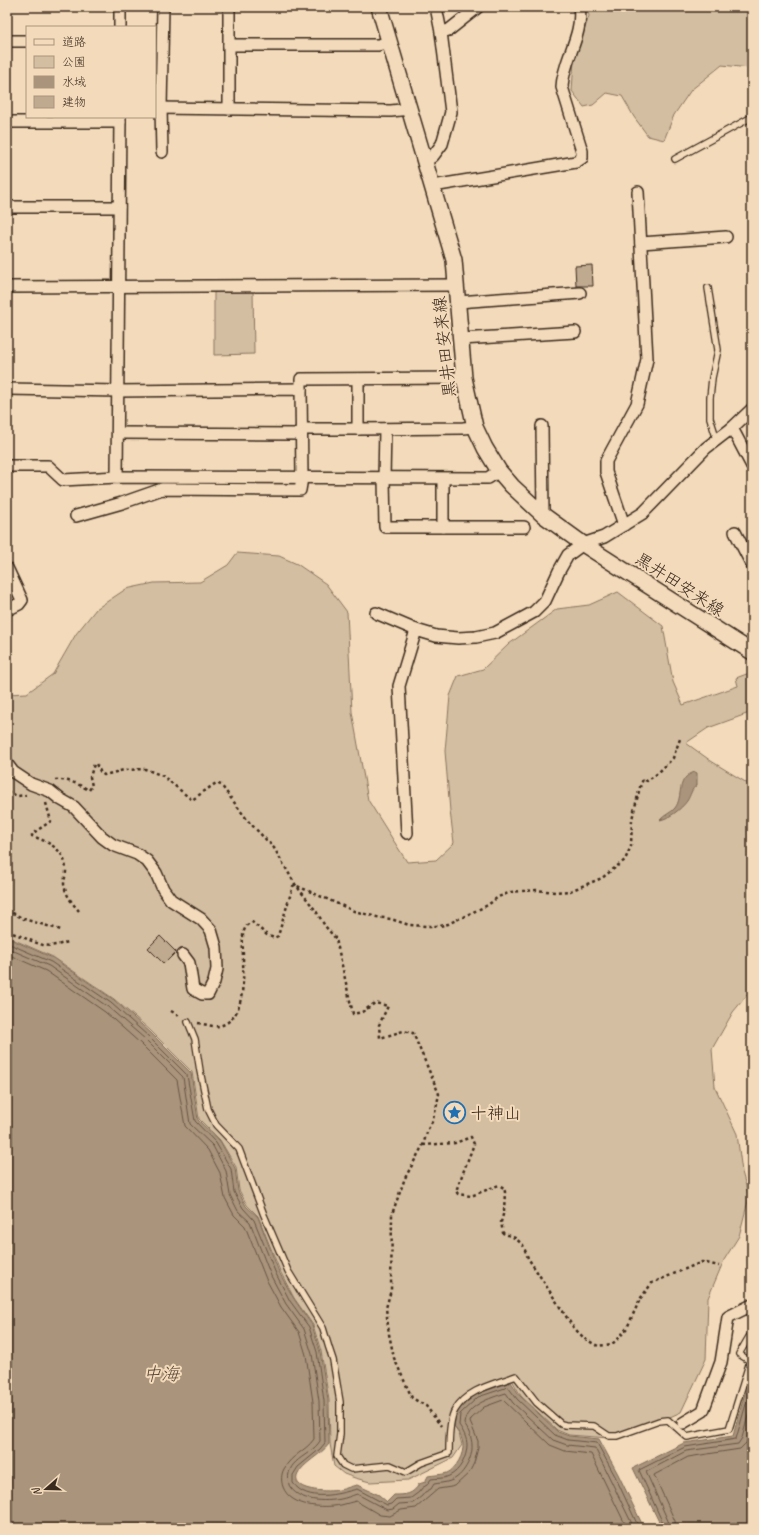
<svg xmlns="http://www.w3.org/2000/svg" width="759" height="1535" viewBox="0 0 759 1535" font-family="Caveat,'Klee One',sans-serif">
<rect width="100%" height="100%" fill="#f2daba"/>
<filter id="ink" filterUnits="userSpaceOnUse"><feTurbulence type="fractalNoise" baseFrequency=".025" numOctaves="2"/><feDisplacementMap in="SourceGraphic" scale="8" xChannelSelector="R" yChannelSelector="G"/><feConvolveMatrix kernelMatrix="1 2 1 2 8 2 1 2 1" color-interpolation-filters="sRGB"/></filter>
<g filter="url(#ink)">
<!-- green -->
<g fill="#d4bea1" stroke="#887460">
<polygon points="587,7 752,7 752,66 749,68 722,65 691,90 674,115 664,140 648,136 634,117 622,96 607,93 593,105 584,107 572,91 574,60 589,16"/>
<polygon points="214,291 253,291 254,354 214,355"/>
<polygon points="237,553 279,556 297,564 326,584 347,612 352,712 368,800 407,862 436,860 454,843 450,811 445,751 450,696 458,676 483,669 509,644 557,609 589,605 618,592 663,626 673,682 683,705 738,686 736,678 752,672 752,712 708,728 686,743 711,761 747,783 752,792 752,989 733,1012 712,1049 715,1087 737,1134 742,1172 749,1197 739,1236 724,1260 708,1298 706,1359 681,1412 659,1422 609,1438 569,1435 557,1430 521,1396 512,1380 476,1393 456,1412 454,1427 459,1434 462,1445 453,1458 408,1480 370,1482 355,1478 344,1474 334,1466 330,1444 329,1400 321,1351 313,1325 294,1298 280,1271 258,1216 247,1205 239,1190 236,1167 220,1140 199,1119 192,1072 150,1030 114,999 53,957 10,938 7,938 7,694 27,693 53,674 76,634 96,609 126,589 154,583 200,582 228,565"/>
</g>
<!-- water -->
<g fill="#aa947c" stroke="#7e6a56">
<path d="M695 772 697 773V785C691 789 691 795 687 801 681 809 670 818 660 820 664 815 671 813 675 808 684 796 675 778 695 772Z"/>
<path d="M7 939H10L53 958 114 1000 151 1033 191 1073 198 1120 220 1141 235 1168 238 1191 246 1206 258 1217 279 1272 294 1299 312 1325 320 1352 328 1400 329 1444C321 1455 303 1463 298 1474 289 1492 330 1492 339 1490 345 1489 351 1486 357 1485L379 1495 387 1502 394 1495C405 1495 413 1495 419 1484L425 1482 428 1476C433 1475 441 1475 447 1473 456 1469 464 1454 463 1444 462 1437 459 1432 454 1427L456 1412 476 1394 511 1382 520 1396 558 1432 569 1436 599 1439 618 1474 644 1528H7Z"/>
<polygon points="752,1372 752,1528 662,1528 633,1468 684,1443 733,1436 747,1386"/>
</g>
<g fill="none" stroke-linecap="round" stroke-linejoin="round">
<!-- shore -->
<g stroke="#675444" stroke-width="1">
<path d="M7 943 51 962 111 1003 148 1036 187 1075 195 1121 216 1143 231 1169 234 1192 243 1208 254 1220 276 1274 290 1301 309 1327 317 1352 324 1401 325 1443 320 1449 298 1467 293 1475V1483C308 1503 338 1494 357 1489L387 1505 391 1504 396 1499 411 1498 419 1492 422 1488 427 1485 431 1479C436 1478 444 1479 449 1476 460 1471 467 1457 467 1445 467 1438 463 1431 459 1425L460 1414 478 1397 508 1387 517 1399 555 1435 568 1440 597 1443 615 1476 639 1528"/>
<path d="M7 948 49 966 108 1007 145 1039 183 1077 190 1124 213 1146 226 1171 230 1195 238 1211 250 1222 271 1276 286 1304 304 1329 312 1354 319 1401 320 1441C309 1458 284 1459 289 1485 298 1502 325 1502 341 1499 346 1498 351 1496 357 1494L387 1510 393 1509 399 1504 413 1503 422 1496 425 1492 431 1489 434 1484C439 1483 445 1483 450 1481 463 1477 473 1458 472 1445 472 1438 468 1429 464 1424 466 1405 490 1398 506 1393L513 1403 553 1440 567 1445 595 1448 634 1528"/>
<path d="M7 954 46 971 105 1012 141 1044 177 1080 185 1126 208 1150 220 1173 225 1198 234 1215 245 1226 266 1279 281 1307 299 1332 306 1355 313 1402 314 1439C306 1451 291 1455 284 1469 281 1474 281 1481 283 1487 291 1508 324 1508 341 1505 346 1504 351 1502 356 1501L380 1515 390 1516 401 1510 416 1508 438 1489 451 1487 456 1485 469 1473 474 1463 478 1448V1441L470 1422 471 1419 484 1407 503 1400 550 1445 565 1451 591 1454 627 1528"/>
<polyline points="665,1528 639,1470 685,1447 736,1439 752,1383"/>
<polyline points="670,1528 669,1523 646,1472 686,1451 738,1444 742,1438 752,1401"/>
<polyline points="676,1528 675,1521 654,1475 688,1457 740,1449 747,1442 752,1424"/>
</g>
</g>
<!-- building -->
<g fill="#bfa98f" stroke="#3b2a1e">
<polygon points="592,265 593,286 576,286 575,266"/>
<polygon points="160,936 176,952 164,964 148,948"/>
</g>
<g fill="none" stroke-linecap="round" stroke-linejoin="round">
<defs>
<g id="lane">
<polyline points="675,159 752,117"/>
<polyline points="708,288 718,350 712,378 710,398 710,418 717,440"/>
<path d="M188 1022 195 1039 200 1071 208 1109 216 1125 239 1149 264 1215 288 1271 323 1328 329 1348 333 1360 340 1402V1434L337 1456 343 1465 351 1469 390 1465 406 1472 421 1463 449 1453C449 1442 449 1419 455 1410 467 1389 495 1384 516 1376L537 1403 561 1424 565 1425 594 1426 609 1436H617L659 1421 668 1420 687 1437 729 1429 750 1361 739 1354 749 1337 752 1339"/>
</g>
<g id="street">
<polyline points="120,27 120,7"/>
<polyline points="441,32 449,30 478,7"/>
<polyline points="7,41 27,41"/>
<polyline points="229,45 378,45 390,42"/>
<polyline points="155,108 391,111 410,109"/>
<polyline points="229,109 229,7"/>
<polyline points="7,122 120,122"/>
<polyline points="162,152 161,108 163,7"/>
<polyline points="426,161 433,156 442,144 451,112 441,32 436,7"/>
<path d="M433 186 576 162 582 158V151L562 87C563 60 584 34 579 7"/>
<polyline points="7,207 119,207"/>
<polyline points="641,243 726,237"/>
<polyline points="7,287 457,285"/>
<polyline points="458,302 580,293"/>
<polyline points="461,339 575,332"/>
<polyline points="358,379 358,429 463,428 475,427"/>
<polyline points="7,389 118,391 301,389 302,478 300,490 162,489 122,503 76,516"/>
<polyline points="301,389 301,379 464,378"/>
<polyline points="542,426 543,515"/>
<polyline points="732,428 752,466"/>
<polyline points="301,429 358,429"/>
<polyline points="385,429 384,479 385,527 524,527"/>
<polyline points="118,433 301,434"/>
<polyline points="7,466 48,466 63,480 117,477 488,478 499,471"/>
<polyline points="117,477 120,117"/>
<polyline points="443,479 443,527"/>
<polyline points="624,525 606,472 606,461 637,404 647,359 638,192"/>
<polyline points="735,532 752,565"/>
<polyline points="7,568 22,600 19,604 7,610"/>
<polyline points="376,613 416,630"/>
<polyline points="7,764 13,772 31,784 50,791 60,799 74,807 102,837 113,845 137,854 147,861 156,873 163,889 171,900 201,919 211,930 216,947 217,969 214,982 208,994 202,994 193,989 189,963 183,955"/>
<polyline points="407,833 399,686 416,630 436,636 458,638 476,637 495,633 534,612 545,601 559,571 568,555 583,544 604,537 643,513 706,448 732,428 752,409"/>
<polyline points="683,1423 703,1411 721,1362 728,1317 752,1305"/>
</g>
<polyline id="secondary" points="379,7 454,260 464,378 475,427 485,448 499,471 512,486 543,515 583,544 752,652"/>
</defs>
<!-- lane casing -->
<use href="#lane" stroke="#3b2a1e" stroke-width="8"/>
<!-- street casing -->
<use href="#street" stroke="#3b2a1e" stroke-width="14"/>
<!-- secondary casing -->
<use href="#secondary" stroke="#3b2a1e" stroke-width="18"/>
<!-- path -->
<g stroke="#3b2a1e" stroke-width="2.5" stroke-dasharray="3 3" stroke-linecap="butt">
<path d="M55 780C68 779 78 784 89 790L92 786 90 777 94 764H96L101 773 104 775 124 770 145 769 163 776 192 800 216 783 221 785 249 822 274 848 295 884 316 911 325 926 336 939 353 1014 362 1012 375 1003 388 1006 379 1025 380 1038 403 1031 413 1033 439 1094 436 1109 432 1122 428 1129 423 1145 405 1178 392 1214 391 1290 386 1308 389 1334 394 1358 412 1398 426 1406 441 1426"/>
<polyline points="7,792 18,796 26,795"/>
<path d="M46 803 51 821 32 834V836C49 842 66 850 66 871 66 876 64 879 64 884 65 894 72 903 79 911"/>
<polyline points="7,910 24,919 61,930"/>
<path d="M7 932C20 934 31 942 43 945 52 947 60 944 68 942"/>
<polyline points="171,1011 181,1017"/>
<path d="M198 1023C204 1024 214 1027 219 1026 252 1018 241 960 243 936 243 932 245 928 247 925L252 922 267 935 274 938 278 936 293 886 295 885 354 911 377 917 391 919 409 925 426 926H440L448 924 488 905 498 897 511 892 536 890 555 892 570 891 602 878 625 860 631 846 632 819 640 787 643 779 647 781 658 773 673 758 680 739"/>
<polyline points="423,1145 455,1143 471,1137 474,1144 456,1191 458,1194 471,1196 499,1185 504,1188 505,1192 504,1211 501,1222 503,1233 515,1238 523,1245 528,1258 573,1327 585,1339 598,1346 612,1344 618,1339 627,1328 640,1299 652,1283 702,1262 719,1266"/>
</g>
<!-- lane -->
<use href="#lane" stroke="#f2daba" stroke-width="5.5"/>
<!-- street -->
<use href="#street" stroke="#f2daba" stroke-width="11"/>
<!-- secondary -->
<use href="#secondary" stroke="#f2daba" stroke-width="15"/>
</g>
</g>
<!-- icons -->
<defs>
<symbol id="sight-ring" viewBox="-11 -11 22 22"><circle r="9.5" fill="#f2daba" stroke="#1f6fb2" stroke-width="1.5"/><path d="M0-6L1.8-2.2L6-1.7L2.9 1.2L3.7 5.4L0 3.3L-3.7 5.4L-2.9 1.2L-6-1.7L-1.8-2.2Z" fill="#1f6fb2"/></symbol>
</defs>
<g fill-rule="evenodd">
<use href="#sight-ring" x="442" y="1100" width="25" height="25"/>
</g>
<g text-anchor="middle" stroke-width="4" stroke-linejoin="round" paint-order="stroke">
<!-- street labels -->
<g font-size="17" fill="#3b2a1e" stroke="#f2daba">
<text transform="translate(444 347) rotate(-96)" y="6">黒井田安来線</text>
<text transform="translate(680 584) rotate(33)" y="6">黒井田安来線</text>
</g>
<!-- poi labels -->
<g font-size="17" fill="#3b2a1e" stroke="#f2daba" text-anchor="start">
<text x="470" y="1119">十神山</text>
</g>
<!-- water labels -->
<g font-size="18" font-style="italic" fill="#574436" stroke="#f2daba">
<text x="161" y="1380">中海</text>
</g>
</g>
<!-- margin -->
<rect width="759" height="1535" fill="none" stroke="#f2daba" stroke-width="24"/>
<rect x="12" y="12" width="735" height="1511" fill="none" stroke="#3b2a1e" stroke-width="1.5" filter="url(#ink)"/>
<!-- legend -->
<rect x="26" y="26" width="130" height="92" fill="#f2daba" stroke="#a9947c"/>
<rect x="34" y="39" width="20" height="6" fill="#f2daba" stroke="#a9947c"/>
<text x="62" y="46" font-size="12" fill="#3b2a1e">道路</text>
<rect x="34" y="56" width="20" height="12" fill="#d4bea1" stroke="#a9947c"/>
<text x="62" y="66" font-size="12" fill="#3b2a1e">公園</text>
<rect x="34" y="76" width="20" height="12" fill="#aa947c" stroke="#a9947c"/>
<text x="62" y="86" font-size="12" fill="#3b2a1e">水域</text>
<rect x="34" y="96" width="20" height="12" fill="#bfa98f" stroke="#a9947c"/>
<text x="62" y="106" font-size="12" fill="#3b2a1e">建物</text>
<!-- north arrow -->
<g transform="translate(46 1489) rotate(250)" stroke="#f2daba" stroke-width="3" paint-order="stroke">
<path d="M0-3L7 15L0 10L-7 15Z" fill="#3b2a1e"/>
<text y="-6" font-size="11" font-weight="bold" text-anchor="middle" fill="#3b2a1e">N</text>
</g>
</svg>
